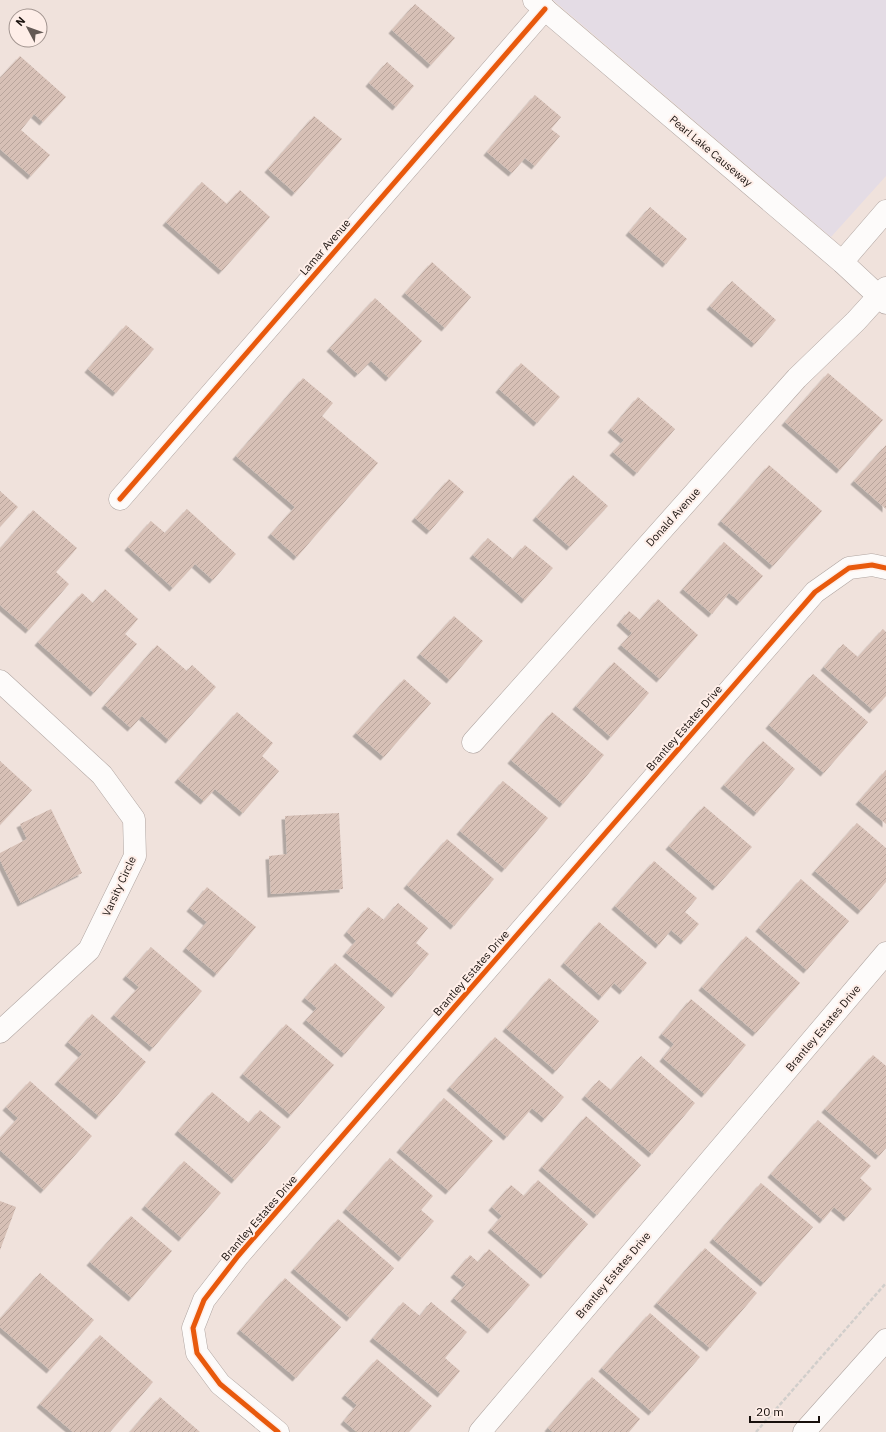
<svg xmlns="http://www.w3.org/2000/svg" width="886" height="1432" viewBox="0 0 886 1432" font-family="'IBM Plex Sans',sans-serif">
<defs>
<pattern id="building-hatch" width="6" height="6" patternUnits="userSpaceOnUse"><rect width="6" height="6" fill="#d7c0b6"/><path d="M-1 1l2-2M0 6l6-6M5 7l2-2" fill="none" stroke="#b8a49b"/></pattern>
<filter id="shadow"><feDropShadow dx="-3.5" dy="3.5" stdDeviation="0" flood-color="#0004"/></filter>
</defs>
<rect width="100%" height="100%" fill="#f0e2dc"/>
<!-- commercial -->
<polygon fill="#e4dce5" points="553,0 886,0 886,176 831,237"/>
<!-- building -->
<g fill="url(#building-hatch)" filter="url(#shadow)">
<polygon points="415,4 455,38 431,65 392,30"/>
<polygon points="20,56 66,97 43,122 34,114 21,130 50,155 31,176 0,149 0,78"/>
<polygon points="387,62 414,86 396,107 369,83"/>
<polygon points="535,95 561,117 551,129 560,136 535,166 525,158 512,173 487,152"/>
<polygon points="314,116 342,139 295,193 268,169"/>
<polygon points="202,182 227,204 240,190 270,217 222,271 166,222"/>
<polygon points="650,207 687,239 666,264 629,232"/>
<polygon points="432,262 471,297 445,328 405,293"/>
<polygon points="732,281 776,320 755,344 710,306"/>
<polygon points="375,298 422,341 389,378 371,361 358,374 330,348"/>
<polygon points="126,325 154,349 116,393 88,369"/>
<polygon points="521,363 560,397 537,423 499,389"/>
<polygon points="828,373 883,420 840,470 785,422"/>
<polygon points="303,378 333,403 322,416 378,463 297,557 271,534 295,507 236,456"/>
<polygon points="638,397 675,429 637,473 613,452 624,440 611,429"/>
<polygon points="886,445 886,509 854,481"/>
<polygon points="769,465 822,511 773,566 721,521"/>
<polygon points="573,475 608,506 570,547 536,517"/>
<polygon points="449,479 464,492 430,531 415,518"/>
<polygon points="0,491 18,507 0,527"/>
<polygon points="187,509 236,554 213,580 195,564 173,588 128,547 151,521 165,533"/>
<polygon points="33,510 77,548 56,572 69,584 29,630 0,605 0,549"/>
<polygon points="488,538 513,559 525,545 553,568 525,600 473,555"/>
<polygon points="724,542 763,576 740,602 729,593 712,614 683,589"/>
<polygon points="105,589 138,619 125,634 137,644 94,693 38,642 82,593 93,603"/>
<polygon points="658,599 698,635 660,679 621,645 632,633 620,622 629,611 640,620"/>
<polygon points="454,616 483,641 450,680 420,654"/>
<polygon points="883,629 886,632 886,696 873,710 824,667 843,644 858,657"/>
<polygon points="157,645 187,671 192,665 216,687 169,740 142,716 131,728 105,705"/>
<polygon points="614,662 649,693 611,737 576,706"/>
<polygon points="813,674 868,722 824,773 769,725"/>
<polygon points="404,679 431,703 384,757 356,733"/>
<polygon points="237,712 273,743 262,756 279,771 243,813 215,789 204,801 178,779"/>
<polygon points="552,712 604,755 563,804 511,760"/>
<polygon points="763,741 795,769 757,813 724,785"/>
<polygon points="0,761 32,790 0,825"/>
<polygon points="886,770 886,824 859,801"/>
<polygon points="503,781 548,818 505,869 460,831"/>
<polygon points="704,806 752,847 716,887 669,846"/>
<polygon points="51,809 82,873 21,903 0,860 0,853 27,839 20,824"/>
<polygon points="339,813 343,889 271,894 269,856 287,854 285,816"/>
<polygon points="857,823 886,848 886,882 861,911 815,871"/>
<polygon points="447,839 494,879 454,926 407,885"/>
<polygon points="654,861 697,898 685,912 699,924 684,941 671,930 659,945 615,906"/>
<polygon points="801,879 849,921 807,970 759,928"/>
<polygon points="207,887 256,927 217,974 186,948 207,922 190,908"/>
<polygon points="398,903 428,928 416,943 429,954 395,994 346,953 356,941 347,932 368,907 384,920"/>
<polygon points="599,922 647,963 623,991 614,983 602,997 564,963"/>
<polygon points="746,936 800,983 756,1033 702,987"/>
<polygon points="151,947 202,991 153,1048 114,1015 139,987 126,976"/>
<polygon points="335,963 385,1007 345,1054 306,1020 317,1008 305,998"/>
<polygon points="549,978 599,1021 556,1071 506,1028"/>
<polygon points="691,999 746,1045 705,1094 663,1058 674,1044 662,1034"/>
<polygon points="92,1014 146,1062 99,1116 58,1081 82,1054 68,1042"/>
<polygon points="286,1024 334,1065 291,1115 243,1074"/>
<polygon points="495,1037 564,1097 545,1119 532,1108 507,1137 450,1087"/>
<polygon points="873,1055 886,1066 886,1148 879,1156 825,1109"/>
<polygon points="641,1056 695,1103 652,1154 585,1096 599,1080 611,1090"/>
<polygon points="30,1081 92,1136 44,1190 0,1150 0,1138 18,1118 6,1107"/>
<polygon points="212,1092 249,1123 260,1110 281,1127 235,1180 178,1131"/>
<polygon points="444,1098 493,1141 449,1191 400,1149"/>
<polygon points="586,1116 641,1165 597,1215 542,1167"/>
<polygon points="818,1120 871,1166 860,1178 872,1189 847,1218 834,1207 823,1220 771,1174"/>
<polygon points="390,1158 433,1196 421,1210 434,1221 402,1258 346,1209"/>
<polygon points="184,1161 221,1193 182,1238 145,1206"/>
<polygon points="538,1180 588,1224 544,1275 491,1229 502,1216 492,1207 511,1185 524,1196"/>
<polygon points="761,1183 813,1227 764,1283 713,1239"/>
<polygon points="0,1201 16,1207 0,1250"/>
<polygon points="131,1216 172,1251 132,1298 90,1262"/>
<polygon points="338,1219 394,1268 350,1318 294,1269"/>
<polygon points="705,1248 757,1293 710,1348 657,1303"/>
<polygon points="489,1249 530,1285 491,1330 454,1298 466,1284 454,1274 470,1255 478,1262"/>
<polygon points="40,1273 94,1320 50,1370 0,1327 0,1319"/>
<polygon points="285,1278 341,1327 296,1378 240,1330"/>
<polygon points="403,1302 420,1316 431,1302 467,1332 445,1358 460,1371 441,1394 373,1338"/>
<polygon points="650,1313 700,1357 652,1412 602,1368"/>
<polygon points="100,1335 153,1382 110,1432 73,1432 40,1404"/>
<polygon points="377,1359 432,1406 409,1432 357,1432 344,1421 357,1405 345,1395"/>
<polygon points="592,1377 640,1419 629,1432 553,1432 548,1428"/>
<polygon points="160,1397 200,1432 130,1432"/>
</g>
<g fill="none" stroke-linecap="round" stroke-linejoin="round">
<defs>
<g id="minor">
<polyline points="534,0 842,262 886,303"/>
<polyline points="842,262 886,211"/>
<polyline points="120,499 545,9"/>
<polyline points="0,681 102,775 134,819 135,856 89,950 0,1032"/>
<polyline points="473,742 797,378 856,321 886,288"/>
<polyline points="278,1432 220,1384 197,1353 193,1328 204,1300 238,1256 815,592 849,568 872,565 886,568"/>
<polyline points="480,1432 886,953"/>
<polyline points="804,1432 886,1340"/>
</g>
</defs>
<!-- minor casing -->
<use href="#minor" stroke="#b0a5a1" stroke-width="23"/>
<!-- path -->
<polyline stroke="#d1cecb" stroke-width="2.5" stroke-dasharray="4 2" stroke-linecap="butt" points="756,1432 886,1283"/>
<!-- minor -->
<use href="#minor" stroke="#fdfbfa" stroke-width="22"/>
<defs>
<g id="cycleway">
<polyline points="120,499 545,9"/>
<polyline points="278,1432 220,1384 197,1353 193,1328 204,1300 238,1256 815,592 849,568 872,565 886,568"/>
</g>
</defs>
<!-- cycleway casing -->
<use href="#cycleway" stroke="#feeee8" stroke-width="8"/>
<!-- cycleway -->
<use href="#cycleway" stroke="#e8590c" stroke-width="5"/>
</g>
<g text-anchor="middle" stroke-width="4" stroke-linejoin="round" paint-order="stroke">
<!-- street labels -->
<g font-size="11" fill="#18100c" stroke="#feeee8">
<text transform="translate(711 151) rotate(40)" y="4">Pearl Lake Causeway</text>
<text transform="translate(325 247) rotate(-49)" y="4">Lamar Avenue</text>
<text transform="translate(673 517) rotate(-48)" y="4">Donald Avenue</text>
<text transform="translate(684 728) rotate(-49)" y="4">Brantley Estates Drive</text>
<text transform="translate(119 886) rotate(-65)" y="4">Varsity Circle</text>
<text transform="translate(471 973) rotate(-49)" y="4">Brantley Estates Drive</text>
<text transform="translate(823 1028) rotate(-50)" y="4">Brantley Estates Drive</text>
<text transform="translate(259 1218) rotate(-49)" y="4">Brantley Estates Drive</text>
<text transform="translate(613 1275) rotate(-50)" y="4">Brantley Estates Drive</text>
</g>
</g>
<!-- north arrow -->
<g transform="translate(28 28) rotate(311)"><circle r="19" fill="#feeee8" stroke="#a29590"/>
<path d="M0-3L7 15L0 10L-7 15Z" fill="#645a55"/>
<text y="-6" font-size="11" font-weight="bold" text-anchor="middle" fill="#18100c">N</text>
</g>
<!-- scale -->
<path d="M750 1416v6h69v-6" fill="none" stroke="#18100c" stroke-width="2"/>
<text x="756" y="1416" font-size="12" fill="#18100c" stroke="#feeee8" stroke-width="3" paint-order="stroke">20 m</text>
</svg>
